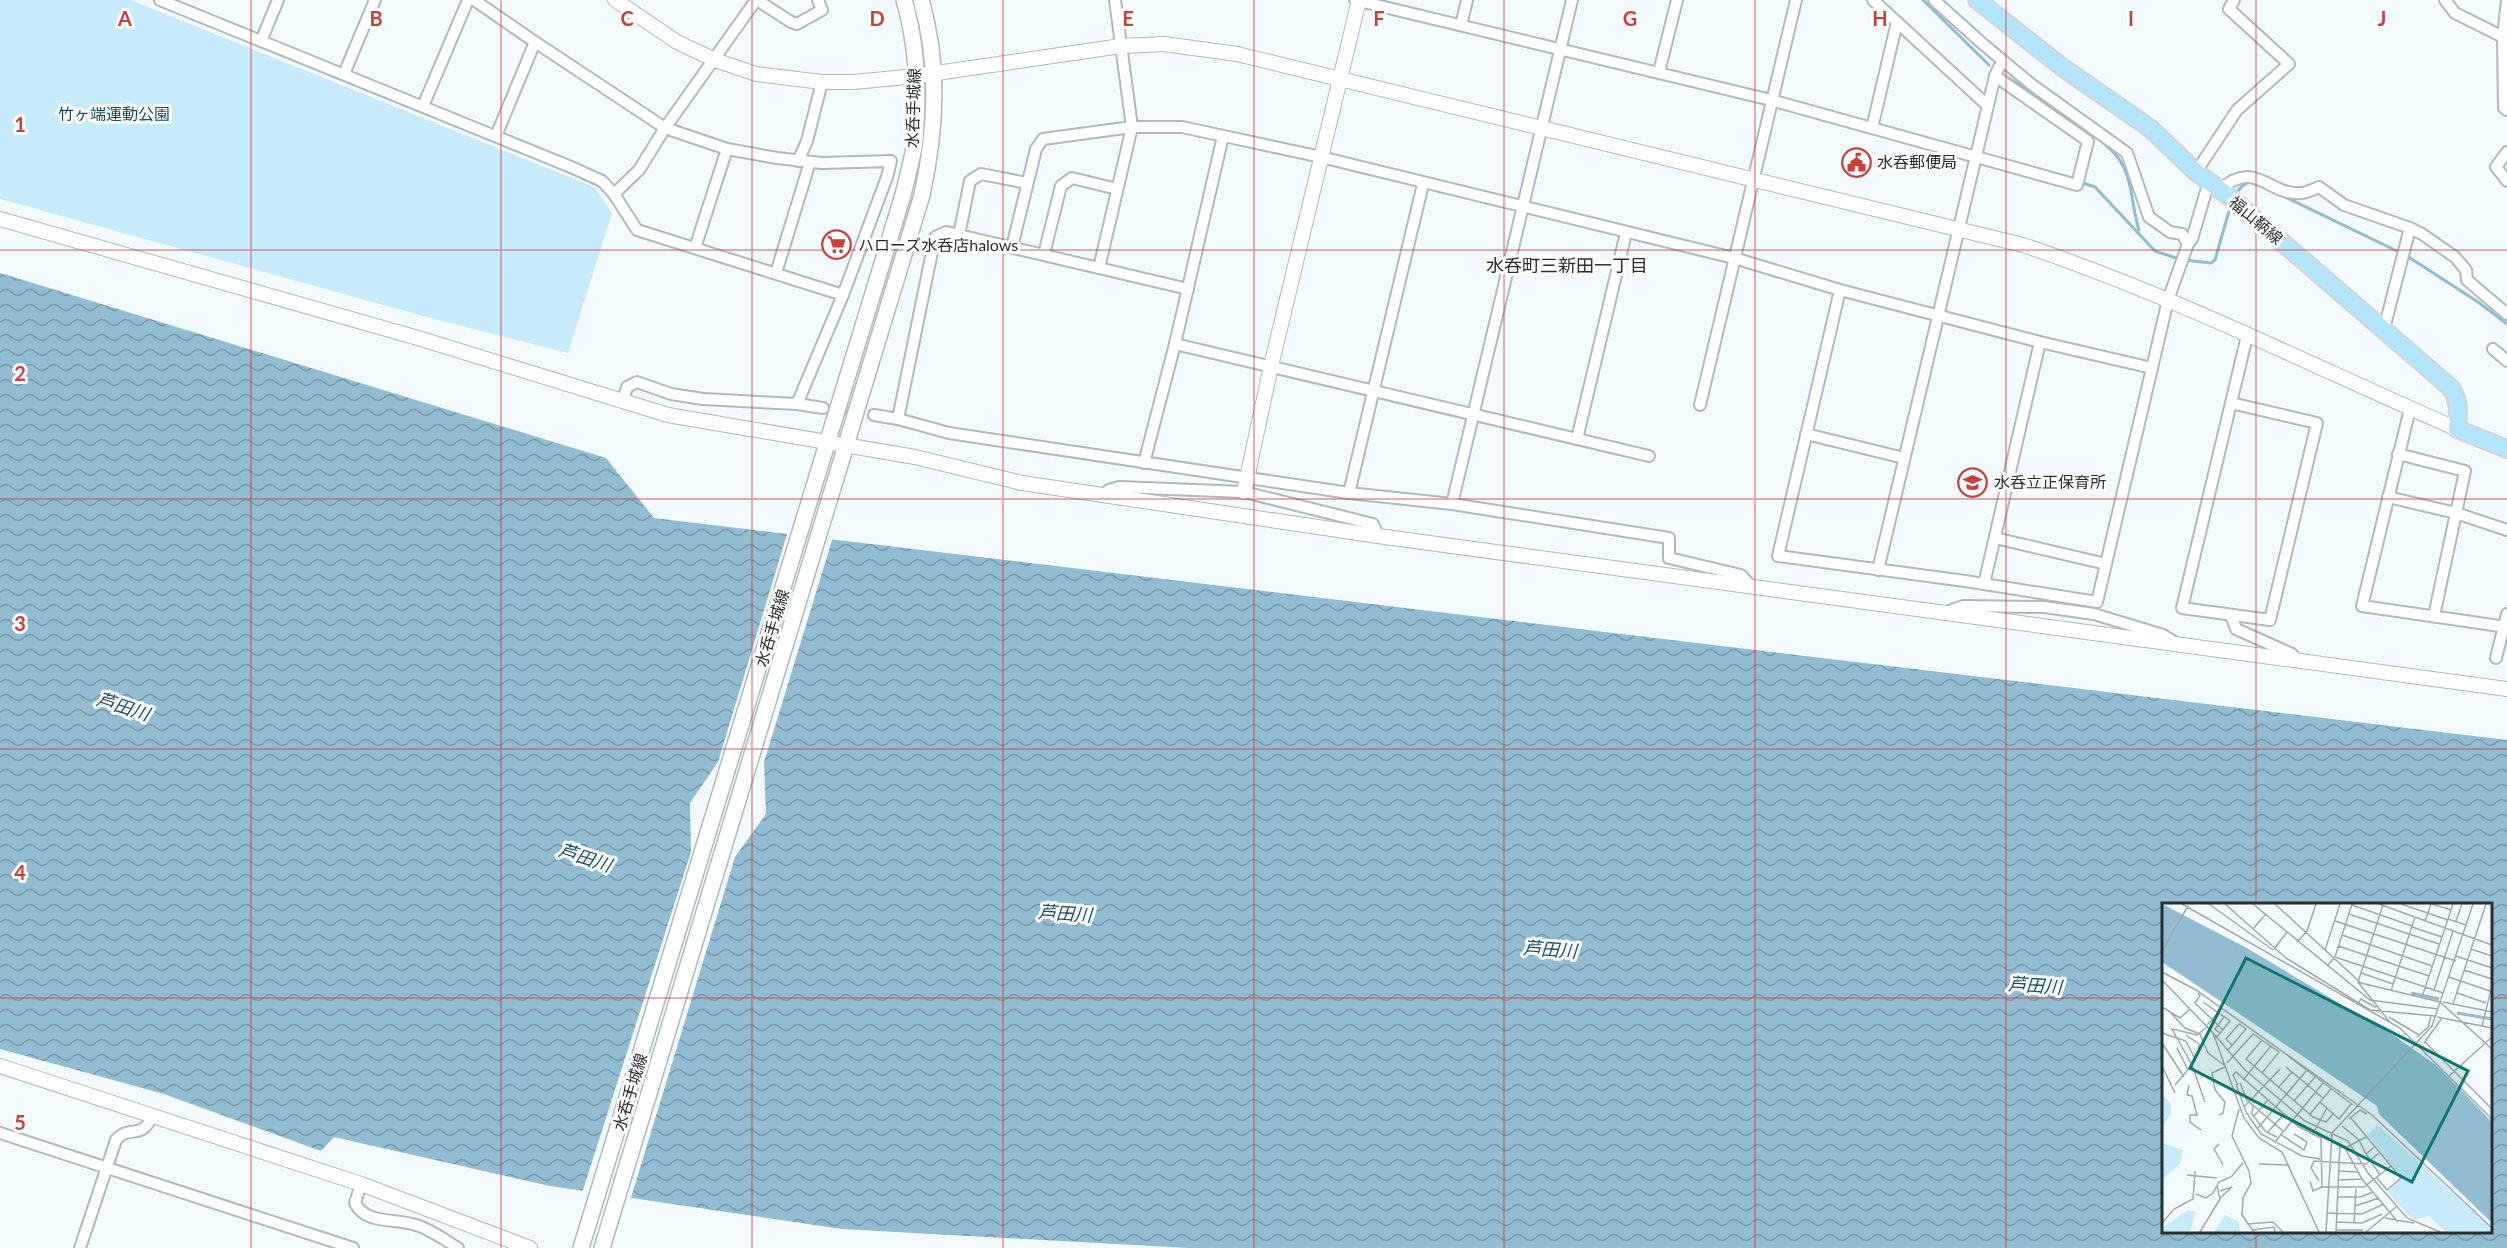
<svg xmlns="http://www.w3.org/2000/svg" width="2507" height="1248" viewBox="0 0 2507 1248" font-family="Lato,'Noto Sans JP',sans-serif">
<defs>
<pattern id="water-waves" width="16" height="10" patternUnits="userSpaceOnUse" patternTransform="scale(1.5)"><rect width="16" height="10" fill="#91bcd1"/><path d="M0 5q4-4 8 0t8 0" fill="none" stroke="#7699aa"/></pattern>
</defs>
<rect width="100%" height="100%" fill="#f3fafe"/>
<!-- green -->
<polygon fill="#c8ebfc" points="0,0 131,0 594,187 612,213 568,353 423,316 0,199"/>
<!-- water -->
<path fill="url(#water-waves)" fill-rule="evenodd" d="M0 273 606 458 654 518 2507 740V1248H1189L842 1229 550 1186 334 1137 321 1151 164 1094 0 1049ZM2164 904H2490V1232H2164Z"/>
<!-- pier -->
<polygon fill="#f3fafe" points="788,531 833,537 764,762 766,814 735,857 630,1201 582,1193 691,852 690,803 718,762"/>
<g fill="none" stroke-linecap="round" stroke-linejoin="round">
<!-- stream -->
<g stroke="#91bcd1" stroke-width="3">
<polyline points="1923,0 1989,65"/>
<path d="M2005 76C2032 93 2110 139 2122 164 2133 184 2132 209 2139 230"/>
<polyline points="2083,183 2095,187 2155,251 2179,259"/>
<polyline points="2277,193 2401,253"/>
<polyline points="2235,195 2242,186 2249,182"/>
<polyline points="2407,256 2478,302 2507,324"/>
<polyline points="2185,260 2211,263 2215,260 2231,204"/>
</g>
<!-- minor-tunnel -->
<polyline stroke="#cbd1d5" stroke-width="10" stroke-dasharray="10 5" stroke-linecap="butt" points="823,408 874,415"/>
<defs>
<g id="minor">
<polyline points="160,0 571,167 602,181 614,194 637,230 843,295"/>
<polyline points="474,0 535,42"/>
<polyline points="757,0 791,22 797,24 822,10 818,0"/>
<polyline points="1355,0 1771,100 2077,185 2088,141 1995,76"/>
<polyline points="1873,0 1987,105"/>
<polyline points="1934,0 1984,45 2031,84 2127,153 2149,217 2170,232 2182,234 2188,244"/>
<polyline points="2445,0 2455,13 2503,37 2504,108 2507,110"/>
<polyline points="2507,0 2503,37 2507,40"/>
<polyline points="1461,25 1467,0"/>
<polyline points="261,41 278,0"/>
<polyline points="1659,72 1677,0"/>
<polyline points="344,74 375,0"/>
<polyline points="423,106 468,0"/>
<polyline points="1872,128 1897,22"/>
<polyline points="496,136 535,42 665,128 727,149 777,158 822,163 891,161 887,177 843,295 797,404 703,399 671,394 637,382 627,387 623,401"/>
<polyline points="2507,152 2496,167 2507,181"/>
<polyline points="798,161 807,141 822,82"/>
<polyline points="2196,172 2237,110 2289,64 2229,9 2234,0"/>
<path d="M2220 190C2256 158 2268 196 2301 193 2307 193 2314 189 2319 187L2344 205 2410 228 2422 234 2455 257 2466 270 2467 280 2507 314"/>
<polyline points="614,194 639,170 665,128 756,0"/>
<polyline points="959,235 970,181 981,174 1027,183"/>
<polyline points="1012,247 1036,149 1043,139 1132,127 1182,127 1321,157 1734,258 1840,290 2040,342 1984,584"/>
<polyline points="695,248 727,149"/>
<polyline points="1044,254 1061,186 1072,178 1117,189"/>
<polyline points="1099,268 1132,127 1115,0"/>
<polyline points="776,273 810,162"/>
<polyline points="1840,290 1778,556 1965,581 2097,602 2168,300 2188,244 2192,239 2209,181"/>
<polyline points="2384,329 2410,228"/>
<polyline points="2040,342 2152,368"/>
<polyline points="1175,344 1649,456"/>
<polyline points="2493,349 2507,361"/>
<polyline points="2231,403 2317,423 2270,620 2182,608 2247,336"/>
<polyline points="797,404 823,408"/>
<polyline points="1700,405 1796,0"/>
<polyline points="2410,409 2362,606 2507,627"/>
<polyline points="874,415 898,419 949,433 1349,493 1452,504 1669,538 1669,558 1741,575 1751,586"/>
<polyline points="898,419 935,237 946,232 1188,289"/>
<polyline points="1806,434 1904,458"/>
<polyline points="1577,439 1626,233"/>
<polyline points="2398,454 2465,471 2434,616"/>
<polyline points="1144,463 1175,344 1223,136"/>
<polyline points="1349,493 1423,184"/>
<polyline points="1101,496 1109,490 1119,487 1244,492 1373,524 1378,536"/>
<polyline points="2388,497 2456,513 2507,530"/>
<polyline points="1452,504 1572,0"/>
<polyline points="1995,538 2106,564"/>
<polyline points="1878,570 1995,76 1999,67"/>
<polyline points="1946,612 1963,606 2044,607 2094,614 2163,635 2177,644"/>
<polyline points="2231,615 2236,629 2292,654 2296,661"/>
<polyline points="2496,658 2507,614"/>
<polyline points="0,1133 353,1248"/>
<path d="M361 1184 355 1203C366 1225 395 1218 416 1225 430 1229 445 1240 458 1248"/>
<path d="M80 1248 116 1140C129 1124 142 1141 152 1116"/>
</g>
<g id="tertiary">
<path d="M615 0 677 42 715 60 756 74 822 82H854L916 76 1121 46 1164 44 1237 54 2023 245C2172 295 2313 366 2457 429"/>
<polyline points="0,219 418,338 668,415 915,457 1022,483 1378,536 2507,689"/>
<polyline points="1244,492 1271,366 1359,0"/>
<polyline points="0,1066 361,1184 530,1248"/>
</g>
<g id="secondary">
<path d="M581 1248 903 195C907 177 913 158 915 140 919 94 917 44 904 0"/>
<path d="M602 1248 922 195C936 130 940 65 921 0"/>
</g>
<path id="primary" d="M1977 0 2062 67 2151 129 2196 172 2231 198 2451 388C2460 402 2458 413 2457 429L2507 449"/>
</defs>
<!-- minor casing -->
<use href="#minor" stroke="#aebac0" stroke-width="14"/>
<!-- tertiary casing -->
<use href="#tertiary" stroke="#aebac0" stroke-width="16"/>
<!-- secondary casing -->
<use href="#secondary" stroke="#aebac0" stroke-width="18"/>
<!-- primary casing -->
<use href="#primary" stroke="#d4d5d6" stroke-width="20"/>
<!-- minor -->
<use href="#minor" stroke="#fff" stroke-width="10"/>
<!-- tertiary -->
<use href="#tertiary" stroke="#fff" stroke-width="14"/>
<!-- secondary -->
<use href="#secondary" stroke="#fff" stroke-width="15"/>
<!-- primary -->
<use href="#primary" stroke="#b3e5fb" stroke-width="16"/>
</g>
<!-- grid -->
<path fill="none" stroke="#cc3d3e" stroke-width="1.5" stroke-opacity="0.55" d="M251 0V1248M501 0V1248M752 0V1248M1003 0V1248M1254 0V1248M1504 0V1248M1755 0V1248M2006 0V1248M2256 0V904M0 250H2507M0 499H2507M0 749H2507M0 998H2164M2490 998H2507M2256 1232V1248"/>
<!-- icons -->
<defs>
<symbol id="civic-ring" viewBox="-11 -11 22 22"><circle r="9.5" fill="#fff" stroke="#cc3d3e" stroke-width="1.5"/><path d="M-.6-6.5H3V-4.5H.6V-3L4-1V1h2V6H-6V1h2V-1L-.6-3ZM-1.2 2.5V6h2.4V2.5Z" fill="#cc3d3e"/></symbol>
<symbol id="supermarket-ring" viewBox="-11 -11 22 22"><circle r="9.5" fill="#fff" stroke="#cc3d3e" stroke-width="1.5"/><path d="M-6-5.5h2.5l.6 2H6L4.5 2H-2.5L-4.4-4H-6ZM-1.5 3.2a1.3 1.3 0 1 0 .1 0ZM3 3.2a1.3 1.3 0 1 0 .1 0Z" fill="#cc3d3e"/></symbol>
<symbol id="school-ring" viewBox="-11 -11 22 22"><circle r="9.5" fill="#fff" stroke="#cc3d3e" stroke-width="1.5"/><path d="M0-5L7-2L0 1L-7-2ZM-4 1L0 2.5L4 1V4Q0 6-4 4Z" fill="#cc3d3e"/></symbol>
</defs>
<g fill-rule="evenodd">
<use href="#civic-ring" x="1840" y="146" width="33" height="33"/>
<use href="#supermarket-ring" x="820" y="228" width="33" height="33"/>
<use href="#school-ring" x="1956" y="466" width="33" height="33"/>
</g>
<g text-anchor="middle" stroke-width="6" stroke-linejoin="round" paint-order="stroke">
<!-- street labels -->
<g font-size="16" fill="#292e31" stroke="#fff">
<text transform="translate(913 108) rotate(-88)" y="6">水呑手城線</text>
<text transform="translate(2256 220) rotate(40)" y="6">福山鞆線</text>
<text transform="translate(772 628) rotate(-73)" y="6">水呑手城線</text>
<text transform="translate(630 1092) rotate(-73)" y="6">水呑手城線</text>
</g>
<!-- park labels -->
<g font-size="16" fill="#134c62" stroke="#fff">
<text x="114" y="120">竹ヶ端運動公園</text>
</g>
<!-- poi labels -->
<g font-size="16" fill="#292e31" stroke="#fff" text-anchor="start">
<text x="1877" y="168">水呑郵便局</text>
<text x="858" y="251">ハローズ水呑店halows</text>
<text x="1994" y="488">水呑立正保育所</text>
</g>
<!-- neighbourhood labels -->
<g font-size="18" fill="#292e31" stroke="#fff">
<text x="1567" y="272">水呑町三新田一丁目</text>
</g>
<!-- water labels -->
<g font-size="18" font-style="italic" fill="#195167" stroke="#fff">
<text transform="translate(123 707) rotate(18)" y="6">芦田川</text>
<text transform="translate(585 858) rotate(18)" y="6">芦田川</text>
<text transform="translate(1065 914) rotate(4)" y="6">芦田川</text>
<text transform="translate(1550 950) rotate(4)" y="6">芦田川</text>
<text transform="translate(2035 986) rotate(4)" y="6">芦田川</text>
</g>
</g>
<!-- overview -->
<g transform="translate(2162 903)">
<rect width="330" height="330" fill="#f3fafe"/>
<path d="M0 191 9 201V211L0 224ZM0 240 21 247 18 261 0 277ZM26 307 34 309 28 329H0V325ZM63 312 77 319 78 329H52Z" fill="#c8ebfc"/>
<path d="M216 222 330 326V329H284L267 313 253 317 246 312 225 288 240 275 205 232Z" fill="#c8ebfc"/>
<path d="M0 1 83 44 231 132 274 162 305 193 330 219V320L217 211 215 203 0 59Z" fill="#91bcd1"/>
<path fill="none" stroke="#91bcd1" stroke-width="3" d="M249 90 277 96M295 110 330 116"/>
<path fill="none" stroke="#a2a8ac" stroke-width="1.5" d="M20 1 238 125 330 216M47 1 111 47M63 1 124 55 208 107 273 113M91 1 208 97 276 106M113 1 199 80 278 99 330 146M217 1 330 42M239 1 286 17M270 1 289 7M190 2 250 23M221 2 196 79 227 118M187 11 277 41M286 16 304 22M173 18 294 58M263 18 269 1M294 18 300 1M250 24 280 34M91 26 104 11M180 32 270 63M135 39 145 28 154 1M176 43 267 73M112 46 125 29M309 46 330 53M163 47 178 1M0 48 26 3M294 53 330 65M173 54 281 90M165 63 173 54 190 1M302 67 330 76M0 69 34 87 210 212 330 325M199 70 231 81M287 74 328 88M0 77 51 130 82 215 97 235 120 249 157 329M272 87 291 28M229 88 253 14M36 90 38 93 33 100 61 127M295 90 324 100M260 94 291 1M41 99 68 118 55 134M197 99 199 96 213 104 215 102M281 99 330 109M291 101 324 1M0 104 18 115 28 106M9 110 23 125 38 131 46 150 62 162M227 114 257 132M275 114 330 125M45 122 58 108M320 123 330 83M0 130 24 138 33 156 30 162 43 199M58 130 53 126 62 114M52 131 82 166 143 218 186 238 206 270 245 315 278 329M24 132 37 141 36 151 31 154M255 134 266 124 269 113M100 137 84 156 151 214 164 219 171 211M263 139 330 206M0 140 22 174M262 140 280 115M15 145 26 167M66 147 84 126 77 121 64 136 70 142M126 153 191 202M65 160 91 131 117 149 100 170M0 163 13 190M124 164 161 195M287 173 330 134M81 177 109 143M78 180 85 197 121 228M74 181 84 209 99 231 140 253 158 256M13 182 30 162 10 126 35 132 46 123M27 182 25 192 30 193 35 212H28V219L39 227M76 182 71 172 74 169 137 224 159 235 160 284H202L229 263M116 185 130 169M132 198 153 174M158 199 177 216 189 201M91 203 90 211 104 229 115 234M82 204 118 166M77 206 70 233 87 268 89 280 81 295 80 312 92 329M148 211 169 186M57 212 61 210 63 199 53 187 50 170 63 164M92 213 106 197M189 215 239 275 225 287 215 275M187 216 198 207 205 211M180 223 197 237 204 251 212 244M96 225 144 168M105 230 122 211M118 231 142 247 145 239 132 231M150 232 165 205M204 234 183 245 200 276 236 319M113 239 161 180M57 241 52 246 61 262M204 251 218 272M168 259 204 261 217 250M97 261 125 262M176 268 196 269M25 272 55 275M176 277 200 276M148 278 151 288 160 284M157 278 149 265 152 258 167 259M58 288 70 284 58 295M34 291 44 295 51 290 57 279 69 274 81 260M175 294H199L211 289M193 303 217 295M166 310 200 311 222 301M223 315 252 320M174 319 200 320 220 311M0 320 12 306 31 296 33 268M192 320 194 286M85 321 111 319 121 329M90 327 112 324 113 329M174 327H201M38 329 58 296 55 283M164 329 170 230 270 123 311 1M174 329 178 241 183 245M204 329 234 304"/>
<path fill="#0f766e" fill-opacity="0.15" stroke="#0f766e" stroke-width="3" d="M84 55 306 168 250 279 28 165Z"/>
<rect width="330" height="330" fill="none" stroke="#292e31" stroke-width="3"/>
</g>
<g font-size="20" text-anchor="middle" font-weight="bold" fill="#cc3d3e" stroke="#fff" stroke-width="6" stroke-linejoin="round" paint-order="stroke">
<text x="125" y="26">A</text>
<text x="376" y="26">B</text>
<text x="627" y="26">C</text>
<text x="877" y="26">D</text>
<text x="1128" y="26">E</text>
<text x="1379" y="26">F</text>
<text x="1630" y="26">G</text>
<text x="1880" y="26">H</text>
<text x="2131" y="26">I</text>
<text x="2382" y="26">J</text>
<text x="20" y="132">1</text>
<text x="20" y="381">2</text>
<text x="20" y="631">3</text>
<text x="20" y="880">4</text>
<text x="20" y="1130">5</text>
</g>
</svg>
